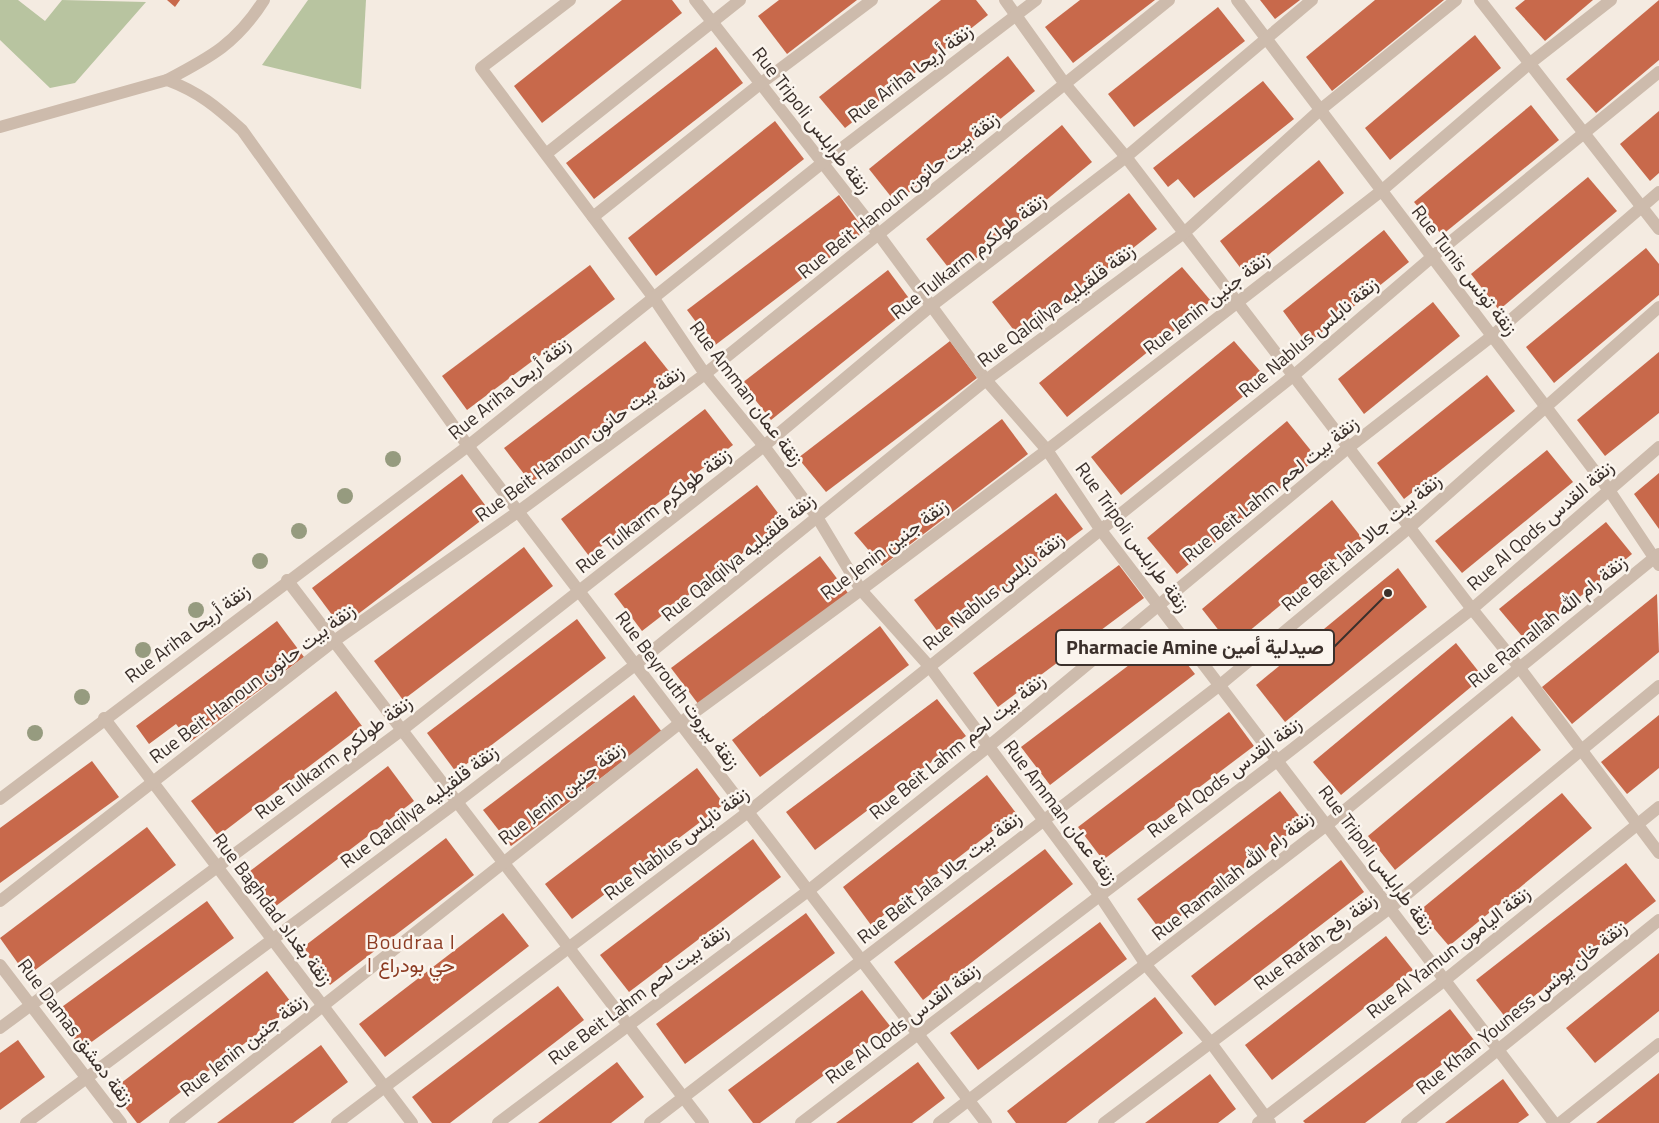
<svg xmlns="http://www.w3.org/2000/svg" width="1659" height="1123" viewBox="0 0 1659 1123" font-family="'Titillium Web',Vazirmatn,sans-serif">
<rect width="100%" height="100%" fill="#f4ebe1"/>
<!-- green -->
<g fill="#b8c4a0">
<polygon points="0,0 18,0 45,21 62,0 146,2 75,83 50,88 0,40"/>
<polygon points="308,0 366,0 361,89 262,65"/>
</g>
<!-- building -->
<g fill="#c8694b">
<polygon points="167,0 180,0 175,7"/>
<polygon points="622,0 672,0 682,13 542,123 514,86"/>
<polygon points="779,0 857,0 787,54 758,16"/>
<polygon points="941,0 976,0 988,15 845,128 819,97"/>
<polygon points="1080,0 1155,0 1073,63 1045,27"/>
<polygon points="1260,0 1300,0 1275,19"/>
<polygon points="1375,0 1444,0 1332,91 1306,57"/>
<polygon points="1525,0 1593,0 1545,41 1515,8"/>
<polygon points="1659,0 1659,60 1596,113 1566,79"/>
<polygon points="1218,7 1245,41 1134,127 1108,94"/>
<polygon points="1475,35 1501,68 1390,160 1365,128"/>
<polygon points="716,47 743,83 594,199 566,163"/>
<polygon points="1008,56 1035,91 896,203 869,169"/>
<polygon points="1263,81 1294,119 1194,198 1178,179 1168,187 1153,168"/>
<polygon points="1531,105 1559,140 1442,235 1414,202"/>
<polygon points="1659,111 1659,173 1650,181 1620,144"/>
<polygon points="775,121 804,159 656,276 628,238"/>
<polygon points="1062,125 1092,162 955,276 926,239"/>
<polygon points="1319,160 1344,193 1245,274 1220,241"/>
<polygon points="1588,177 1617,211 1499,310 1471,274"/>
<polygon points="1129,193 1157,229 1020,338 992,302"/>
<polygon points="839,195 865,231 714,346 687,310"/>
<polygon points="1384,230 1409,262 1307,344 1283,311"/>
<polygon points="1646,248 1659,264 1659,295 1554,383 1526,347"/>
<polygon points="590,265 615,299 467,410 442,376"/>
<polygon points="1182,267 1211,301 1067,417 1039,383"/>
<polygon points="888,270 914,305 771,420 742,383"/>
<polygon points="1433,302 1460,336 1364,414 1338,379"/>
<polygon points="645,341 672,375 531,483 504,448"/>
<polygon points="950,341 977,378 826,492 798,458"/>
<polygon points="1234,341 1266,378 1121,495 1091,457"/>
<polygon points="1659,352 1659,413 1605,456 1577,420"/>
<polygon points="1487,375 1515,411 1404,499 1377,463"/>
<polygon points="705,409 733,445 589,556 561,519"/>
<polygon points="1002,419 1028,454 882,566 854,533"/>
<polygon points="1287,421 1317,458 1177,574 1147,538"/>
<polygon points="1547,450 1573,482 1462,573 1435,541"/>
<polygon points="1659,473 1659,529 1634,494"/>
<polygon points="462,474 491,513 341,627 312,588"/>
<polygon points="757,485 784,521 642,631 614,594"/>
<polygon points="1056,493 1083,529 941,636 914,600"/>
<polygon points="1332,500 1362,538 1231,646 1202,609"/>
<polygon points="1606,522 1632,554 1526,641 1499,609"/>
<polygon points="524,547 553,586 403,700 374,661"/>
<polygon points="820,556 848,593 699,705 671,668"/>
<polygon points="1119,565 1144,598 998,707 973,673"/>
<polygon points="1398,568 1427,607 1285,722 1256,685"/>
<polygon points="1657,594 1659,652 1572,724 1542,687"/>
<polygon points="577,619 606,658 456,772 427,733"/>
<polygon points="277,621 304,657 190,742 176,724 149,744 136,726"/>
<polygon points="880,626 909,665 760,777 732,740"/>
<polygon points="1166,637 1195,674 1050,785 1021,747"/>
<polygon points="1456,643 1483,677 1341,795 1313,762"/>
<polygon points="336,691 362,726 218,836 191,801"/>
<polygon points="634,695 662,732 511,846 483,810"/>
<polygon points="937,699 966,736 815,850 786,812"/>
<polygon points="1229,712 1254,746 1103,860 1078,827"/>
<polygon points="1659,715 1659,768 1627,794 1601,762"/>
<polygon points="1512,716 1541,750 1395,870 1368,836"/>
<polygon points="92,761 119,797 0,883 0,828"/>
<polygon points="388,766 414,801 272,909 246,874"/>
<polygon points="697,768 724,804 572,919 545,884"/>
<polygon points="987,775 1016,813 871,925 843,887"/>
<polygon points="1280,791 1304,822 1161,931 1137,899"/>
<polygon points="1562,793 1592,828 1449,946 1419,911"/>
<polygon points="147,827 176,865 27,976 0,938"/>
<polygon points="446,838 474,875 330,985 302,948"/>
<polygon points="753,839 781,877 629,992 600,955"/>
<polygon points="1045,849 1073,884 923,1000 894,962"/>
<polygon points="1341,860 1364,892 1215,1006 1191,976"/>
<polygon points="1626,863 1656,901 1506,1018 1476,980"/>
<polygon points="207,901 234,938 82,1049 55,1012"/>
<polygon points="503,913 529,946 385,1057 359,1024"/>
<polygon points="806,913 835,953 685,1064 656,1024"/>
<polygon points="1100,922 1127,959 978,1070 950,1033"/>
<polygon points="1386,936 1413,970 1272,1080 1245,1045"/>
<polygon points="1659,953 1659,1011 1595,1063 1566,1028"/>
<polygon points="267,971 294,1006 140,1123 137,1123 112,1090"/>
<polygon points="558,986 584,1020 450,1123 432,1123 412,1097"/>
<polygon points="862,990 890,1026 760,1123 753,1123 728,1090"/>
<polygon points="1155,997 1183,1033 1066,1123 1016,1123 1007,1111"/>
<polygon points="1450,1009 1474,1040 1365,1123 1305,1123 1303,1121"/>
<polygon points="18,1040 45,1077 0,1110 0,1053"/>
<polygon points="321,1045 348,1082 293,1123 217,1123"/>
<polygon points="617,1062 644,1097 611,1123 538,1123"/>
<polygon points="918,1062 945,1098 912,1123 836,1123"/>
<polygon points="1659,1073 1659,1123 1596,1123"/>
<polygon points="1210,1074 1236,1109 1218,1123 1145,1123"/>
<polygon points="1503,1079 1529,1115 1518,1123 1445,1123"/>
</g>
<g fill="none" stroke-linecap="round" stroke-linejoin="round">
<!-- minor -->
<g stroke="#cdbbac" stroke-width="12">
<polyline points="570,0 481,68 653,297 705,374 764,446 817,517 861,590 929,666 1100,896 1146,965 1211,1043 1270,1123"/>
<polyline points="695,0 879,235 986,380 1047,450 1100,529 1554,1123"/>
<polyline points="1005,0 1065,84 1126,157 1472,609 1519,667 1659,853"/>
<polyline points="1237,0 1609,490 1659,565"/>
<polyline points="1480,0 1659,229"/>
<path d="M167 80C211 57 237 43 264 0"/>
<path d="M0 127 167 80C199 92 217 107 242 130L468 446 986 1123"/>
<polyline points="546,154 740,0"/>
<polyline points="593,217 760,84 872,0"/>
<polyline points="287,580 703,1123"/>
<polyline points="104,718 412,1123"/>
<polyline points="0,799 468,446 821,164 1036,0"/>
<polyline points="0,901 334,641 519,511 705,374 1169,0"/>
<polyline points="0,965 121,1123"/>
<polyline points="0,1028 402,730 579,591 764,446 930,307 1126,157 1312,0"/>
<polyline points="26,1123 457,802 635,665 986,380 1184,233 1320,110 1456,0"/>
<polyline points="175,1123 680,723 861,590 1047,450 1380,192 1529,64 1611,0"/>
<polyline points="337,1123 748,812 1293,376 1432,257 1659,72"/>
<polyline points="498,1123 808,891 989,746 1348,448 1492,336 1659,192"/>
<polyline points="650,1123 1220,685 1409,528 1659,307"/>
<polyline points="801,1123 1277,761 1472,609 1659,447"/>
<polyline points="939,1123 1328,824 1659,554"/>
<polyline points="1104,1123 1390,908 1659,686"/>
<polyline points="1258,1123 1445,980 1659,807"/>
<polyline points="1407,1123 1659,920"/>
<polyline points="1560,1123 1659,1044"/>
</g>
</g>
<!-- trees -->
<g fill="#969b7f">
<circle cx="393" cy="459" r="8"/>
<circle cx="345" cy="496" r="8"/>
<circle cx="299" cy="531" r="8"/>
<circle cx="260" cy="561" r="8"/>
<circle cx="196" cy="610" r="8"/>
<circle cx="143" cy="650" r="8"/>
<circle cx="82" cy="697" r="8"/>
<circle cx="35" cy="733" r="8"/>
</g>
<g text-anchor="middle" stroke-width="5" stroke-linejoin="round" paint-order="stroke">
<!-- street labels -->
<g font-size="19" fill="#3b302b" stroke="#fbf5ee">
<text transform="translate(910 73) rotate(-37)" y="7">Rue Ariha زنقة أريحا</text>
<text transform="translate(812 120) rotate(52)" y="7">Rue Tripoli زنقة طرابلس</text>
<text transform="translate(898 195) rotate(-39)" y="7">Rue Beit Hanoun زنقة بيت حانون</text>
<text transform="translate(968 256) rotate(-38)" y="7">Rue Tulkarm زنقة طولكرم</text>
<text transform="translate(1465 270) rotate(52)" y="7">Rue Tunis زنقة تونس</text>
<text transform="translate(1206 303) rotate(-38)" y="7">Rue Jenin زنقة جنين</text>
<text transform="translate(1056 305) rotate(-37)" y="7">Rue Qalqilya زنقة قلقيليه</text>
<text transform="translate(1308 337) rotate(-40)" y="7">Rue Nablus زنقة نابلس</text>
<text transform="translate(509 388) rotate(-39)" y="7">Rue Ariha زنقة أريحا</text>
<text transform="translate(747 393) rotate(53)" y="7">Rue Amman زنقة عمان</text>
<text transform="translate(579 443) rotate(-36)" y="7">Rue Beit Hanoun زنقة بيت حانون</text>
<text transform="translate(1270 489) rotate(-39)" y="7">Rue Beit Lahm زنقة بيت لحم</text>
<text transform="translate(653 510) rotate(-38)" y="7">Rue Tulkarm زنقة طولكرم</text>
<text transform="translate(1540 525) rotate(-41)" y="7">Rue Al Qods زنقة القدس</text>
<text transform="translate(1133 537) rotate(54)" y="7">Rue Tripoli زنقة طرابلس</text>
<text transform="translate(1361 542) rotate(-40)" y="7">Rue Beit Jala زنقة بيت جالا</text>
<text transform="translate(884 549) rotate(-37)" y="7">Rue Jenin زنقة جنين</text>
<text transform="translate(738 557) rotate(-39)" y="7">Rue Qalqilya زنقة قلقيليه</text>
<text transform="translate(993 591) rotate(-39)" y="7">Rue Nablus زنقة نابلس</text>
<text transform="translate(1547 621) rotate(-39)" y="7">Rue Ramallah زنقة رام الله</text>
<text transform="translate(187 633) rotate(-37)" y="7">Rue Ariha زنقة أريحا</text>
<text transform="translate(252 683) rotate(-37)" y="7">Rue Beit Hanoun زنقة بيت حانون</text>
<text transform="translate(678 690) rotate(53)" y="7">Rue Beyrouth زنقة بيروت</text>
<text transform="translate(957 746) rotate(-39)" y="7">Rue Beit Lahm زنقة بيت لحم</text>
<text transform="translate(333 757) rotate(-37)" y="7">Rue Tulkarm زنقة طولكرم</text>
<text transform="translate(1224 777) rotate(-37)" y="7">Rue Al Qods زنقة القدس</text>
<text transform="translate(561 793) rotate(-38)" y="7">Rue Jenin زنقة جنين</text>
<text transform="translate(419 806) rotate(-37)" y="7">Rue Qalqilya زنقة قلقيليه</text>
<text transform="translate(1061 812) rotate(53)" y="7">Rue Amman زنقة عمان</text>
<text transform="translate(676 843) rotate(-37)" y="7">Rue Nablus زنقة نابلس</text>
<text transform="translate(1377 859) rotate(53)" y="7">Rue Tripoli زنقة طرابلس</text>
<text transform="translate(1232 875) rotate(-38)" y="7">Rue Ramallah زنقة رام الله</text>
<text transform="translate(939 877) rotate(-38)" y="7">Rue Beit Jala زنقة بيت جالا</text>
<text transform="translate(273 909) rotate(53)" y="7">Rue Baghdad زنقة بغداد</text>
<text transform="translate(1315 941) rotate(-37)" y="7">Rue Rafah زنقة رفح</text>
<text transform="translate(1448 952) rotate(-38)" y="7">Rue Al Yamun زنقة اليامون</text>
<text transform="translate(638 994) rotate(-37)" y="7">Rue Beit Lahm زنقة بيت لحم</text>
<text transform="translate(1521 1007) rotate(-39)" y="7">Rue Khan Youness زنقة خان يونس</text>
<text transform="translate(902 1023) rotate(-37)" y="7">Rue Al Qods زنقة القدس</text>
<text transform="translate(76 1032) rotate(53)" y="7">Rue Damas زنقة دمشق</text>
<text transform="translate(243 1045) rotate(-38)" y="7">Rue Jenin زنقة جنين</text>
</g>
<!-- neighbourhood labels -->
<g font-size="20" letter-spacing="1" fill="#8c3b22" stroke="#fbf5ee">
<text x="411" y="949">Boudraa I<tspan x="411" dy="23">I حي بودراع</tspan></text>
</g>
</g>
<!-- callouts -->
<path fill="none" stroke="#3b302b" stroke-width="2" d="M1388 593L1334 647"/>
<circle fill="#3b302b" stroke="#fbf5ee" stroke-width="2" cx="1388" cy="593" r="5"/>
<rect fill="#fbf5ee" stroke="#3b302b" stroke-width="2" x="1056" y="630" width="278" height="35" rx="5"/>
<g font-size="20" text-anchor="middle" font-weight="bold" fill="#3b302b">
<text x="1195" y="654">Pharmacie Amine صيدلية أمين</text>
</g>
</svg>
